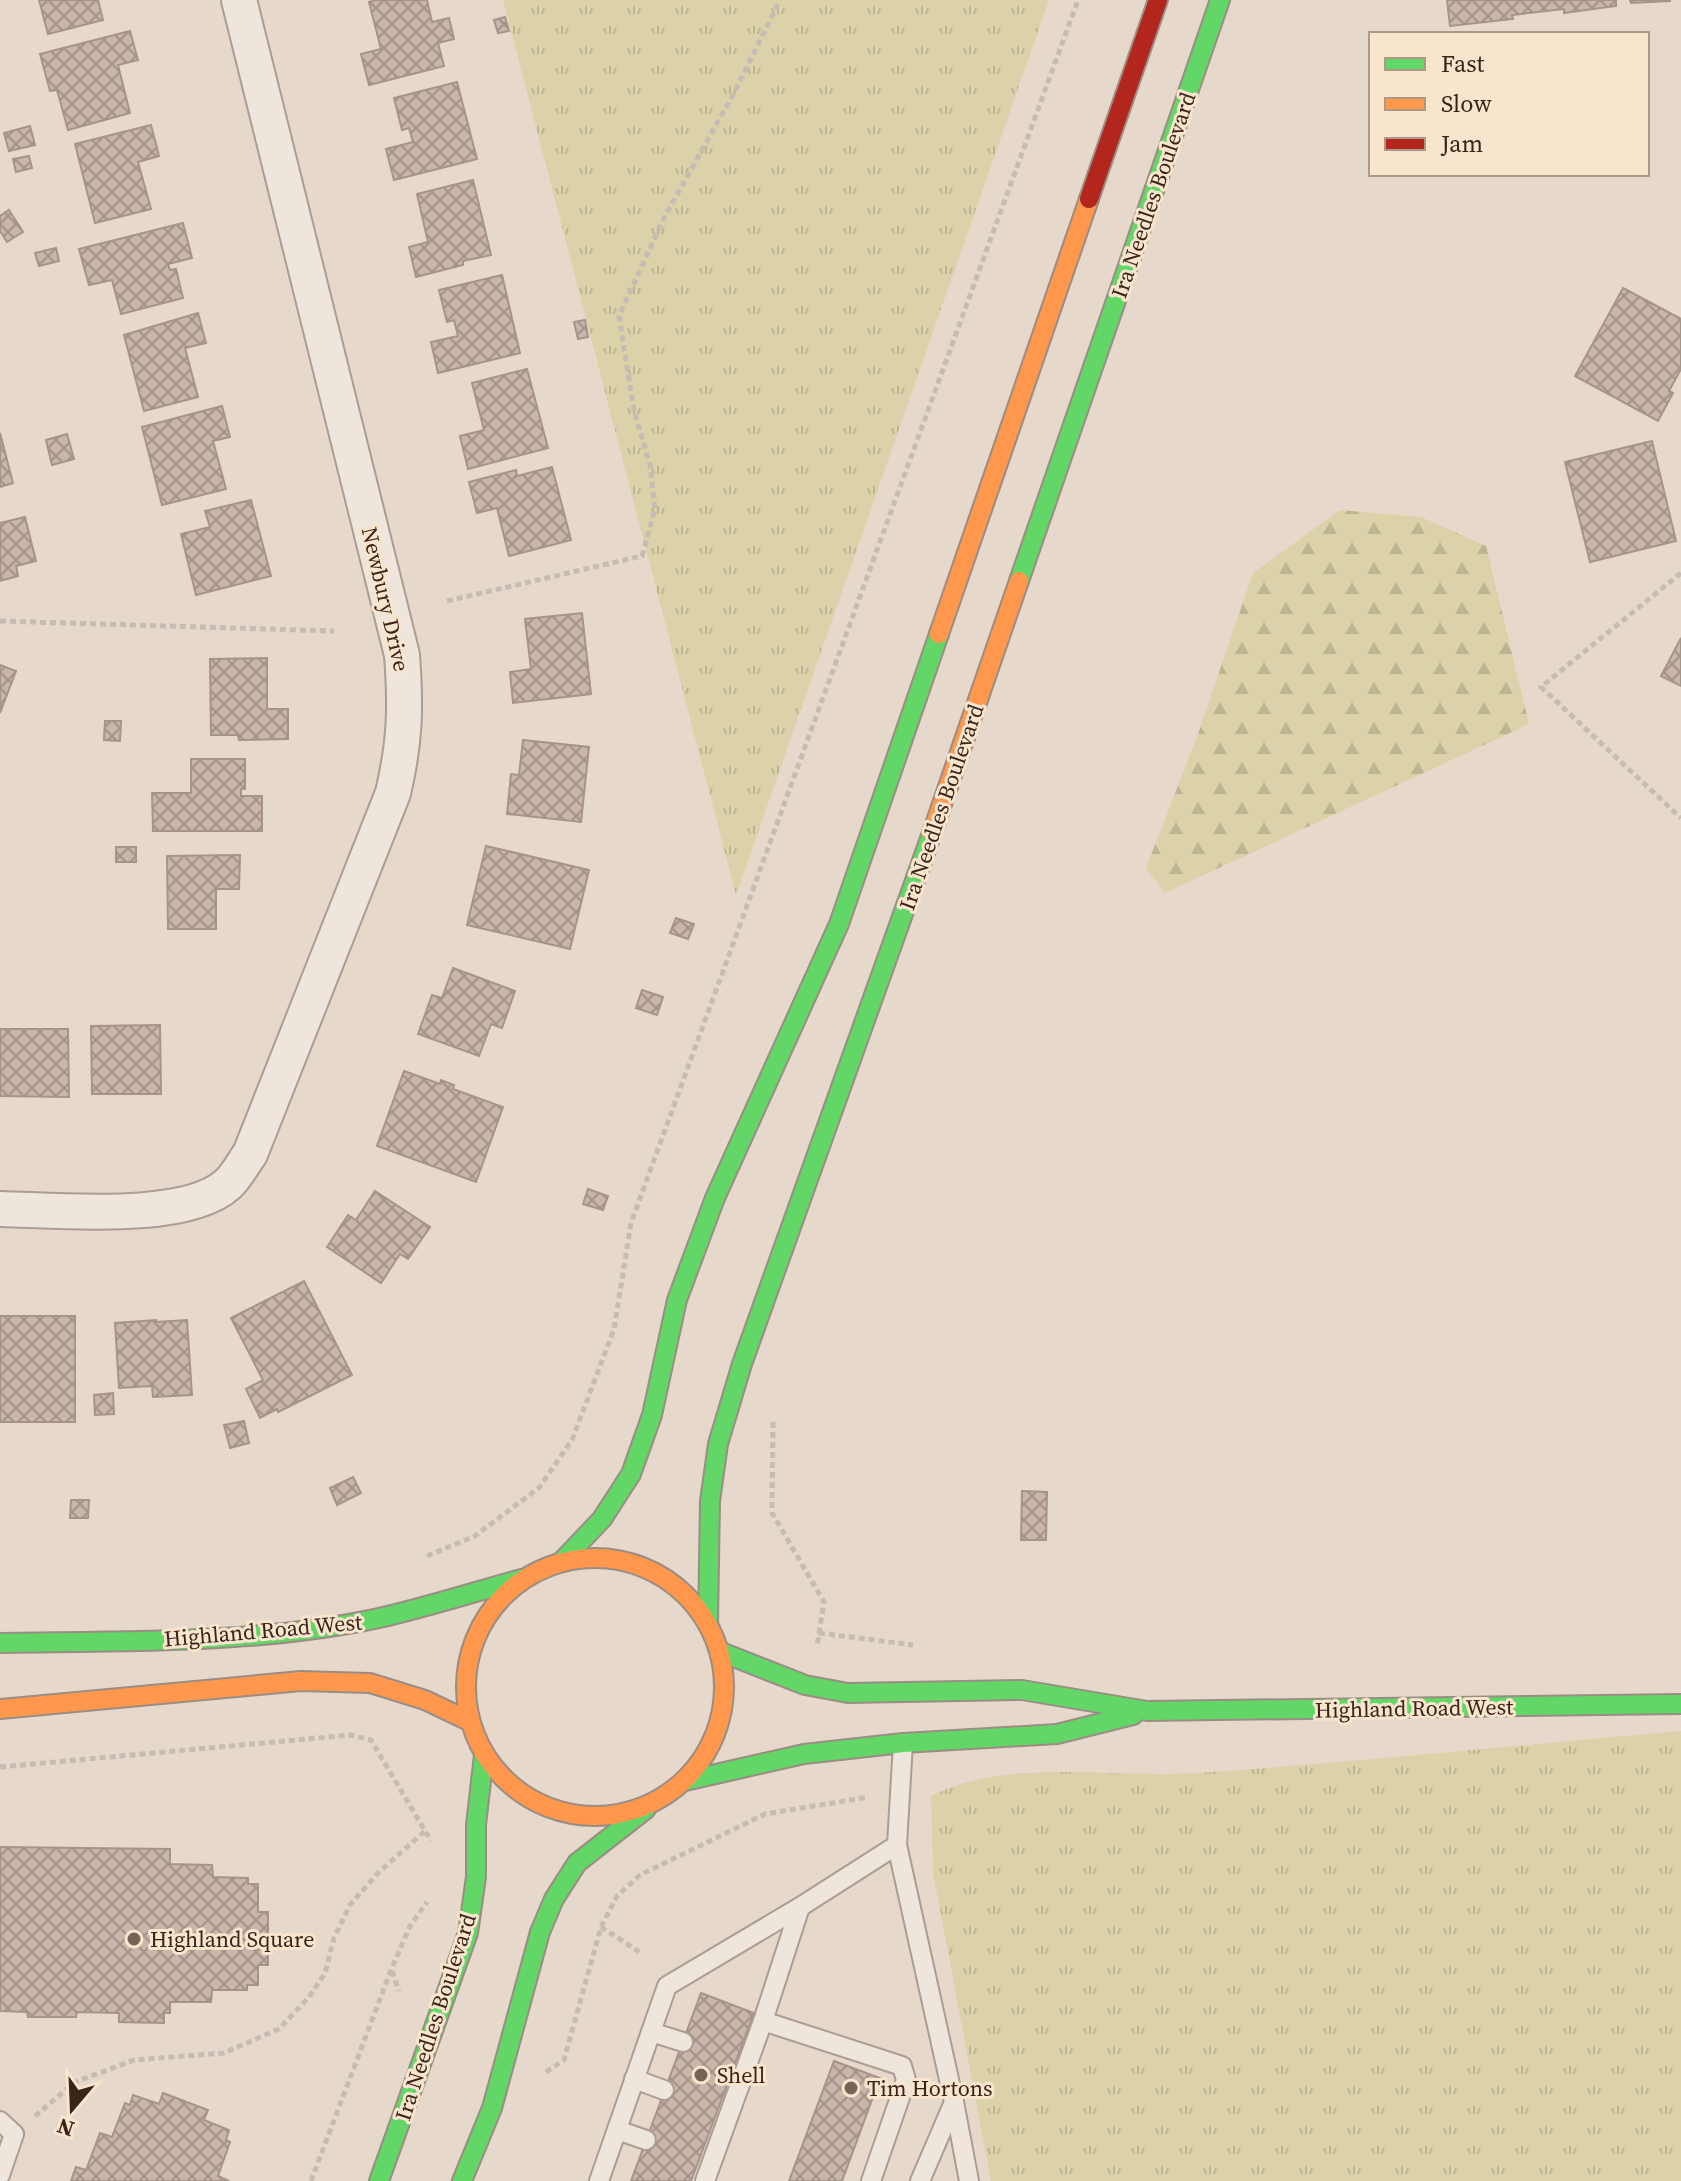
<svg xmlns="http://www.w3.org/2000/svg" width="1681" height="2181" viewBox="0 0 1681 2181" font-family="'Source Serif 4',serif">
<defs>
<pattern id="grass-tufts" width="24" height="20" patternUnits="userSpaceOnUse" patternTransform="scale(2)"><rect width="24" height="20" fill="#dbd2aa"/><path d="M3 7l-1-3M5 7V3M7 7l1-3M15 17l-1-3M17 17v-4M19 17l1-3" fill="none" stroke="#bdb492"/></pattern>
<pattern id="forest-firs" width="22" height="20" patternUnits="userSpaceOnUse" patternTransform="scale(2)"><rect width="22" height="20" fill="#dbd2aa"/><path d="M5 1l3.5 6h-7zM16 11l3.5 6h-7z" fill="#bdb492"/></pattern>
<pattern id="building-cross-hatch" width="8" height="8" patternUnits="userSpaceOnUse" patternTransform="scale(2)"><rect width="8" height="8" fill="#cab5aa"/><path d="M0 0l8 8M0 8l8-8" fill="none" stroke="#a5938a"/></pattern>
</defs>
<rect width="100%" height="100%" fill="#e6d8ca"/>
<!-- grass -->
<g fill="url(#grass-tufts)">
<polygon points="503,0 1049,0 736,895"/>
<path d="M1681 1731V2181H991L933 1872 931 1796C1009 1757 1111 1779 1196 1773 1358 1762 1519 1745 1681 1731Z"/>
</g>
<!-- forest -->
<polygon fill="url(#forest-firs)" points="1340,510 1421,517 1486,546 1529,724 1165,893 1146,868 1197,737 1253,573"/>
<!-- building -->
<g fill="url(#building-cross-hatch)" stroke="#a69389" stroke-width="2">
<polygon points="39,0 98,0 103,20 48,34"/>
<polygon points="376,0 427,0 432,22 449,18 454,39 438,43 444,66 369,85 361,54 381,49 369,2"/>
<polygon points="1447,0 1616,0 1616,6 1564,13 1564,9 1512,15 1513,19 1450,26"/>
<polygon points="1630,0 1670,0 1670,1 1631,3"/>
<polygon points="505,17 509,31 498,33 494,20"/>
<polygon points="130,31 138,60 118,65 130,113 68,130 57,90 50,91 40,54"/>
<polygon points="457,82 477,159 394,180 386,149 413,142 409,128 402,130 394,98"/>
<polygon points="151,125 159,156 138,162 151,209 95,223 75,144"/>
<polygon points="30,126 35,145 9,151 4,133"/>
<polygon points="29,156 32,168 16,172 13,159"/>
<polygon points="473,180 491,255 463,261 463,265 416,277 409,247 428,242 417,194"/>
<polygon points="9,210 23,232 7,242 0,231 0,216"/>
<polygon points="183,223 192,258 168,264 170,270 176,269 183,298 121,314 112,280 89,285 79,249"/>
<polygon points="56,248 59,261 39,266 35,253"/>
<polygon points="502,275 520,353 438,373 431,342 458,336 454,320 447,322 439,290"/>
<polygon points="1623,288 1681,319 1681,369 1669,391 1673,393 1658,421 1575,376"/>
<polygon points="198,313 206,343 185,348 198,397 144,411 124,335"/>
<polygon points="585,320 588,337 578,339 574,322"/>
<polygon points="527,369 548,448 468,469 460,436 484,430 472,383"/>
<polygon points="222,406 230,437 213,441 226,489 162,505 142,427"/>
<polygon points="0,433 13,483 0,487"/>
<polygon points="67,434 74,459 52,465 46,440"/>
<polygon points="1652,441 1676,541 1590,562 1565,462"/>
<polygon points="552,467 571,540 509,556 497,508 477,513 469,482 516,470 517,476"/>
<polygon points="251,500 271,576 196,595 181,534 210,527 205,511"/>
<polygon points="25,517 36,561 16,566 18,576 0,581 0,523"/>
<polygon points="582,613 591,694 513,703 510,672 531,669 525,619"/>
<polygon points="1681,638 1681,686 1661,676"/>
<polygon points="267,658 267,709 288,709 288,739 239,740 238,735 211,735 210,659"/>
<polygon points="0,665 16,671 0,713"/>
<polygon points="105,721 121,721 120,741 104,740"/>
<polygon points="523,740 589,747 581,822 507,814 511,774 519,775"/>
<polygon points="191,759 245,759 245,789 241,789 241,796 262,796 262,831 153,831 152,793 191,793"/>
<polygon points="486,846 589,870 570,949 467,925"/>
<rect x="116" y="847" width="20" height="15"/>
<polygon points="240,855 239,889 216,889 216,929 168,929 167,856"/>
<polygon points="676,918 694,924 688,939 670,933"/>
<polygon points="453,968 515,991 502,1028 491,1024 479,1056 418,1034 432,995 442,998"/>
<polygon points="642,990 663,997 657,1015 636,1008"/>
<polygon points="160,1025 161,1094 92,1094 91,1026"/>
<polygon points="0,1029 68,1029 69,1097 0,1096"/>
<polygon points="404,1071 440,1084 441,1080 454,1085 453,1089 503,1107 476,1182 377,1146"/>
<polygon points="588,1189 608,1196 603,1210 583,1204"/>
<polygon points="375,1191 430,1227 408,1259 400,1254 381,1283 327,1247 348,1215 356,1220"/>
<polygon points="304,1281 352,1375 278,1412 277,1409 260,1418 246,1389 263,1380 231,1318"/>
<rect x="0" y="1316" width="75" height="106"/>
<polygon points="156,1320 156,1322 187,1320 192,1395 153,1397 152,1386 119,1388 115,1323"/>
<polygon points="113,1393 114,1414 95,1415 94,1395"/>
<polygon points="244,1421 249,1443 230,1448 224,1425"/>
<polygon points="353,1477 361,1493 337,1505 330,1488"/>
<polygon points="1022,1491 1047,1492 1046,1540 1021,1540"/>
<polygon points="71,1500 89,1500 88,1518 70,1518"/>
<polygon points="0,1847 170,1849 170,1864 212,1865 213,1877 248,1878 248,1884 258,1884 258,1912 268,1912 268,1965 258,1965 258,1985 247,1985 247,1990 212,1990 211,2002 170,2002 170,2013 164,2013 164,2023 119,2022 119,2013 77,2012 76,2017 28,2017 27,2012 0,2011"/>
<polygon points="701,1993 754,2013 691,2181 631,2181"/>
<polygon points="834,2061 880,2078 842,2181 789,2181"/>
<polygon points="163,2093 208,2110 204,2120 229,2130 226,2140 230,2142 218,2176 229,2181 71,2181 76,2167 86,2170 100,2133 112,2137 125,2103 130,2105 133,2095 159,2104"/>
</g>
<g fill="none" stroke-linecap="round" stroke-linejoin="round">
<defs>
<g id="lane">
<polyline points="897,1845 954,2102 920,2181"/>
<polyline points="763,2021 902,2066 906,2080 871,2181"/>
<polyline points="651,2032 683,2042"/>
<polyline points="634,2079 664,2090"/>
<polyline points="954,2102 969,2181"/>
<polyline points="0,2121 14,2134 0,2175"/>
<polyline points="617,2130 646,2140"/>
<polyline points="599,2181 667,1986 800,1907 897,1845 903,1743"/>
<polyline points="705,2181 763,2021 800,1907"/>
</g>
<path id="street" d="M0 1209C57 1210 186 1223 228 1184 237 1176 243 1163 250 1154L393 793C405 742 406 708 402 655L239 0"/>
<g id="fast">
<polyline points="1019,581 1220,0"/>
<polyline points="562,1561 602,1519 631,1474 652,1415 677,1300 715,1198 839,924 939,634"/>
<polyline points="708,1623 710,1501 718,1444 742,1364 932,833"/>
<path d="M0 1643C122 1641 260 1644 379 1618 427 1607 474 1592 521 1579"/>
<polyline points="721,1652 805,1685 848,1693 1022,1690 1147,1711 1681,1704"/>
<polyline points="685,1781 804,1754 903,1743 1057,1734 1133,1715"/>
<polyline points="379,2181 468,1933 476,1877 476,1825 484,1755"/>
<polyline points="462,2181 492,2108 540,1932 554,1899 577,1863 646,1809"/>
</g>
<g id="slow">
<polyline points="939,634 1089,199"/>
<polyline points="932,833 1019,581"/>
<circle cx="595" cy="1687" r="129"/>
<polyline points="0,1709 301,1681 370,1683 425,1700 469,1721"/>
</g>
<polyline id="jam" points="1089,199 1158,0"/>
</defs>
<!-- lane casing -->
<use href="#lane" stroke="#ab9d93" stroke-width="22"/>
<!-- street casing -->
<use href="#street" stroke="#ab9d93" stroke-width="38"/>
<!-- fast casing -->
<use href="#fast" stroke="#9a8d83" stroke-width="22"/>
<!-- slow casing -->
<use href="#slow" stroke="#9a8d83" stroke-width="22"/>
<!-- jam casing -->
<use href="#jam" stroke="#9a8d83" stroke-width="22"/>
<!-- path -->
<g stroke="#c6bcb3" stroke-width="5" stroke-dasharray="6 4" stroke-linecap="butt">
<polyline points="1681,573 1541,687 1681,818"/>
<polyline points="447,601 642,556 655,509 650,465 634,411 619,316 664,218 734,93 780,0"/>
<polyline points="0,621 334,631"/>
<polyline points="773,1422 772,1513 824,1602 817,1646"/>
<polyline points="427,1556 475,1536 539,1488 572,1440 614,1329 631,1223 1078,0"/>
<polyline points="819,1633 913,1645"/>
<polyline points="0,1767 351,1735 371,1740 431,1841"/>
<polyline points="601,1927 641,1953"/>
<polyline points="392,1971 399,1991"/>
<polyline points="546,2072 564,2060 601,1927 617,1896 640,1875 765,1814 869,1797"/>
<polyline points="35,2116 75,2082 134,2060 224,2053 279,2029 309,1997 325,1973 334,1938 350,1905 378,1873 426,1830"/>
<polyline points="311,2181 391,1970 410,1926 427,1902"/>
</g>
<!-- lane -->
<use href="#lane" stroke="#eee5dc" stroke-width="18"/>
<!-- street -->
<use href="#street" stroke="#eee5dc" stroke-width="34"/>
<!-- fast -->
<use href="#fast" stroke="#63d668" stroke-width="18"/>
<!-- slow -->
<use href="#slow" stroke="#ff974d" stroke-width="18"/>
<!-- jam -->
<use href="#jam" stroke="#b3261e" stroke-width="18"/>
</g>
<!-- markers -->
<g fill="#766358" stroke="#f9e5cd" stroke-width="3">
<circle cx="134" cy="1939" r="8"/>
<circle cx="701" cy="2075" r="8"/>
<circle cx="851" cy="2088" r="8"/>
</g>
<g text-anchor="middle" stroke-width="6" stroke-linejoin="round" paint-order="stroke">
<!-- street labels -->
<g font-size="22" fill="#3a241a" stroke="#f9e5cd">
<text transform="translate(1153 195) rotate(-71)" y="8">Ira Needles Boulevard</text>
<text transform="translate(386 599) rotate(77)" y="8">Newbury Drive</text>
<text transform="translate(941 807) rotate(-71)" y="8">Ira Needles Boulevard</text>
<text transform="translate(263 1630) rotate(-5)" y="8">Highland Road West</text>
<text transform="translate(1414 1708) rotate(-1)" y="8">Highland Road West</text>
<text transform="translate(435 2017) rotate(-72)" y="8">Ira Needles Boulevard</text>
</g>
<!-- poi labels -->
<g font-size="22" fill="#3a241a" stroke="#f9e5cd" text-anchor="start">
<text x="150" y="1947">Highland Square</text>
<text x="717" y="2083">Shell</text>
<text x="867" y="2096">Tim Hortons</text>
</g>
</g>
<!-- legend -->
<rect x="1369" y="32" width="280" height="144" fill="#f9e5cd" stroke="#ad9885" stroke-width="2"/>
<rect x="1385" y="58" width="40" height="12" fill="#63d668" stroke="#ad9885" stroke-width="2"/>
<text x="1441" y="72" font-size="24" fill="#3a241a">Fast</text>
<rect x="1385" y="98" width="40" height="12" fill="#ff974d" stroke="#ad9885" stroke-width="2"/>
<text x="1441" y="112" font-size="24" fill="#3a241a">Slow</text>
<rect x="1385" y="138" width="40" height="12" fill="#b3261e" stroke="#ad9885" stroke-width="2"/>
<text x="1441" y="152" font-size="24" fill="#3a241a">Jam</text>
<!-- north arrow -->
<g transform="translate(72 2109) rotate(199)" stroke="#f9e5cd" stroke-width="6" paint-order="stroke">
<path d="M0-6L14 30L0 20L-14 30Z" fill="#3a241a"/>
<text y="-12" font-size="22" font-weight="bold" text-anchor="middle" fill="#3a241a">N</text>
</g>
</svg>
